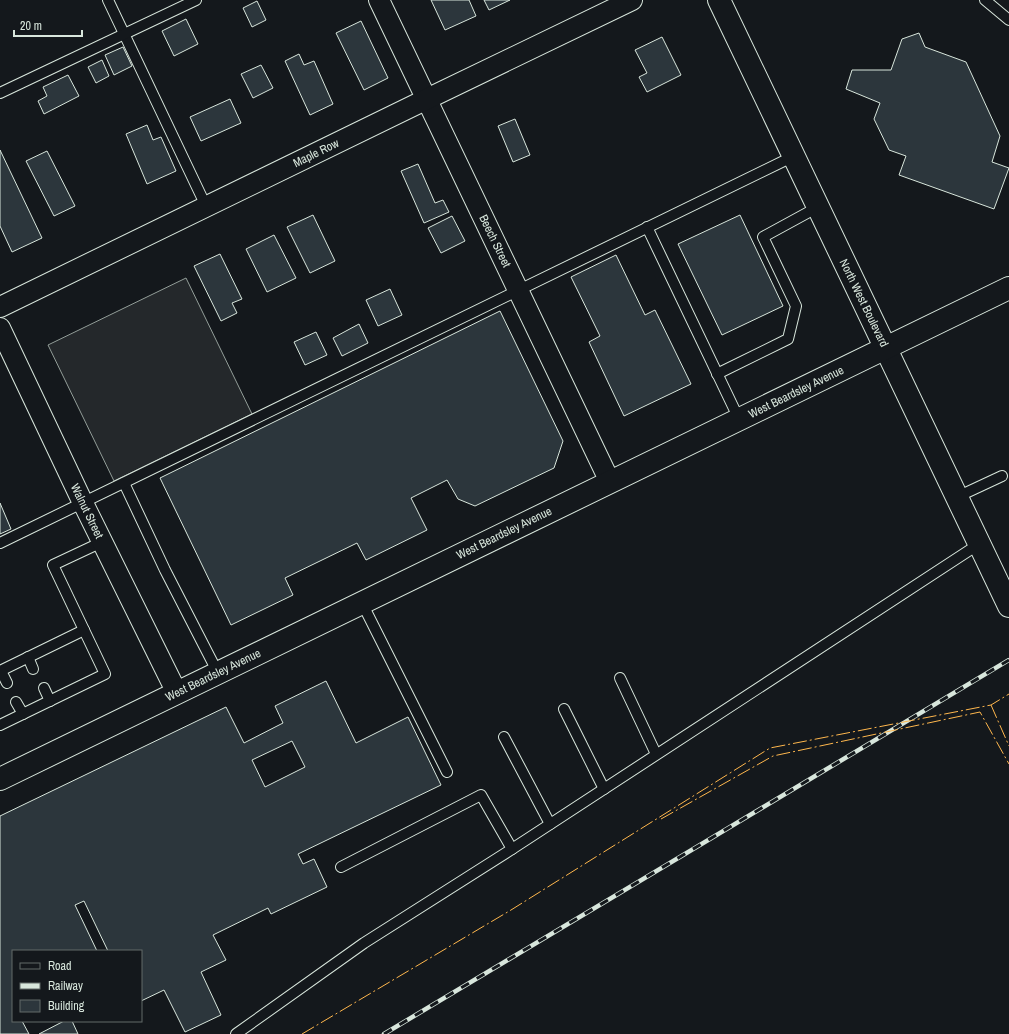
<svg xmlns="http://www.w3.org/2000/svg" width="1009" height="1034" viewBox="0 0 1009 1034" font-family="'Archivo Narrow',sans-serif">
<rect width="100%" height="100%" fill="#14181c"/>
<!-- parking -->
<polygon fill="#24282b" stroke="#939e99" points="186,278 252,414 114,481 48,345"/>
<!-- building -->
<g fill="#2c363c" stroke="#d8e6dc" fill-rule="evenodd">
<polygon points="431,0 469,0 476,16 445,30"/>
<polygon points="484,0 510,0 489,10"/>
<polygon points="257,1 266,20 252,27 243,8"/>
<polygon points="186,19 198,44 174,56 162,31"/>
<polygon points="361,21 388,78 364,90 336,33"/>
<polygon points="919,33 925,47 966,62 1000,136 992,162 1009,168 994,209 899,175 906,156 889,150 874,119 880,103 846,89 852,70 891,70 902,39"/>
<polygon points="662,37 681,75 647,92 639,77 647,73 635,50"/>
<polygon points="123,47 132,66 114,75 105,55"/>
<polygon points="299,54 304,65 314,61 333,104 310,115 285,61"/>
<polygon points="102,60 109,76 96,83 88,67"/>
<polygon points="261,65 273,88 253,98 241,74"/>
<polygon points="68,75 79,96 44,114 38,101 47,96 43,87"/>
<polygon points="230,99 241,123 201,141 190,117"/>
<polygon points="515,119 530,155 513,162 498,126"/>
<polygon points="147,125 153,140 161,137 176,171 147,184 126,134"/>
<polygon points="0,150 42,238 12,252 0,226"/>
<polygon points="47,151 75,206 54,216 26,161"/>
<polygon points="418,164 435,203 443,200 449,212 424,223 401,171"/>
<polygon points="313,215 335,261 310,273 287,227"/>
<polygon points="740,215 783,306 722,335 678,244"/>
<polygon points="452,216 465,241 441,253 428,228"/>
<polygon points="274,235 296,278 267,292 246,249"/>
<polygon points="220,254 242,299 232,303 237,313 221,321 194,266"/>
<polygon points="616,255 645,315 655,310 691,384 624,416 589,342 600,336 571,277"/>
<polygon points="390,289 402,315 378,326 366,300"/>
<polygon points="500,311 563,441 554,468 475,506 458,499 447,480 411,498 427,530 366,560 357,543 285,578 293,595 231,625 160,478"/>
<polygon points="359,324 368,343 342,356 333,338"/>
<polygon points="316,332 327,355 305,365 294,342"/>
<polygon points="0,503 11,529 0,534"/>
<path d="M326 681 356 743 408 717 441 785 298 854 303 864 314 859 327 887 271 914 268 908 213 935 226 960 201 972 221 1015 185 1032 164 990 141 1001V951H108L84 901 75 905 97 951H13V1021H22L29 1034H0V816L226 707 244 743 283 723 275 706ZM292 741 305 767 265 787 252 760Z"/>
<polygon points="64,1021 72,1021 78,1034 39,1034"/>
</g>
<g fill="none" stroke-linecap="round" stroke-linejoin="round">
<defs>
<g id="service">
<polyline points="108,0 206,206"/>
<polyline points="985,0 1009,20"/>
<polyline points="0,93 196,0"/>
<polyline points="647,227 739,419"/>
<polyline points="717,374 788,339 796,306 763,237 818,207"/>
<polyline points="124,483 165,570 218,673"/>
<polyline points="957,497 1002,476"/>
<polyline points="0,543 794,156"/>
<polyline points="362,603 447,772"/>
<polyline points="28,657 33,669"/>
<polyline points="0,671 84,630 53,565 102,542"/>
<polyline points="1,671 7,683"/>
<polyline points="620,678 656,754"/>
<polyline points="44,688 50,701"/>
<polyline points="16,702 23,714"/>
<polyline points="564,709 604,789"/>
<polyline points="0,725 105,674 84,630"/>
<polyline points="504,737 550,824"/>
<polyline points="341,867 481,795 512,849"/>
<polyline points="236,1034 364,943 512,849 979,544"/>
</g>
<g id="minor">
<polyline points="379,0 610,482"/>
<polyline points="0,307 427,99 632,0"/>
<polyline points="0,328 83,503 177,693"/>
</g>
<polyline id="tertiary" points="719,0 1009,606"/>
<polyline id="secondary" points="0,779 1009,288"/>
</defs>
<!-- service casing -->
<use href="#service" stroke="#d8e6dc" stroke-width="12"/>
<!-- minor casing -->
<use href="#minor" stroke="#d8e6dc" stroke-width="22"/>
<!-- tertiary casing -->
<use href="#tertiary" stroke="#d8e6dc" stroke-width="24"/>
<!-- secondary casing -->
<use href="#secondary" stroke="#d8e6dc" stroke-width="24"/>
<!-- service -->
<use href="#service" stroke="#14181c" stroke-width="10"/>
<!-- minor -->
<use href="#minor" stroke="#14181c" stroke-width="20"/>
<!-- tertiary -->
<use href="#tertiary" stroke="#14181c" stroke-width="22"/>
<!-- secondary -->
<use href="#secondary" stroke="#14181c" stroke-width="22"/>
<defs>
<polyline id="rail" points="384,1034 1009,660"/>
</defs>
<!-- rail casing -->
<use href="#rail" stroke="#d8e6dc" stroke-width="4.5"/>
<!-- rail -->
<use href="#rail" stroke="#14181c" stroke-width="3" stroke-dasharray="9" stroke-linecap="butt"/>
<!-- power -->
<g stroke="#ffb74d" stroke-width="1" stroke-dasharray="14 3 2 3" stroke-linecap="butt">
<polyline points="991,705 1009,746"/>
<polyline points="661,819 773,756 980,712 1009,764"/>
<polyline points="302,1034 511,910 770,748 991,705 1009,694"/>
</g>
</g>
<g text-anchor="middle" stroke-width="3" stroke-linejoin="round" paint-order="stroke">
<!-- street labels -->
<g font-size="12" fill="#d8e6dc" stroke="#14181c">
<text transform="translate(316 153) rotate(-26)" y="4">Maple Row</text>
<text transform="translate(495 241) rotate(64)" y="4">Beech Street</text>
<text transform="translate(864 303) rotate(64)" y="4">North West Boulevard</text>
<text transform="translate(796 392) rotate(-26)" y="4">West Beardsley Avenue</text>
<text transform="translate(87 511) rotate(64)" y="4">Walnut Street</text>
<text transform="translate(504 533) rotate(-26)" y="4">West Beardsley Avenue</text>
<text transform="translate(213 675) rotate(-26)" y="4">West Beardsley Avenue</text>
</g>
</g>
<!-- legend -->
<rect x="12" y="950" width="130" height="72" fill="#14181c" stroke="#626a69"/>
<rect x="20" y="963" width="20" height="6" fill="#14181c" stroke="#626a69"/>
<text x="48" y="970" font-size="12" fill="#d8e6dc">Road</text>
<rect x="20" y="983" width="20" height="6" fill="#d8e6dc" stroke="#626a69"/>
<text x="48" y="990" font-size="12" fill="#d8e6dc">Railway</text>
<rect x="20" y="1000" width="20" height="12" fill="#2c363c" stroke="#626a69"/>
<text x="48" y="1010" font-size="12" fill="#d8e6dc">Building</text>
<!-- scale -->
<path d="M14 30v6h68v-6" fill="none" stroke="#d8e6dc" stroke-width="2"/>
<text x="20" y="30" font-size="12" fill="#d8e6dc" stroke="#14181c" stroke-width="3" paint-order="stroke">20 m</text>
</svg>
